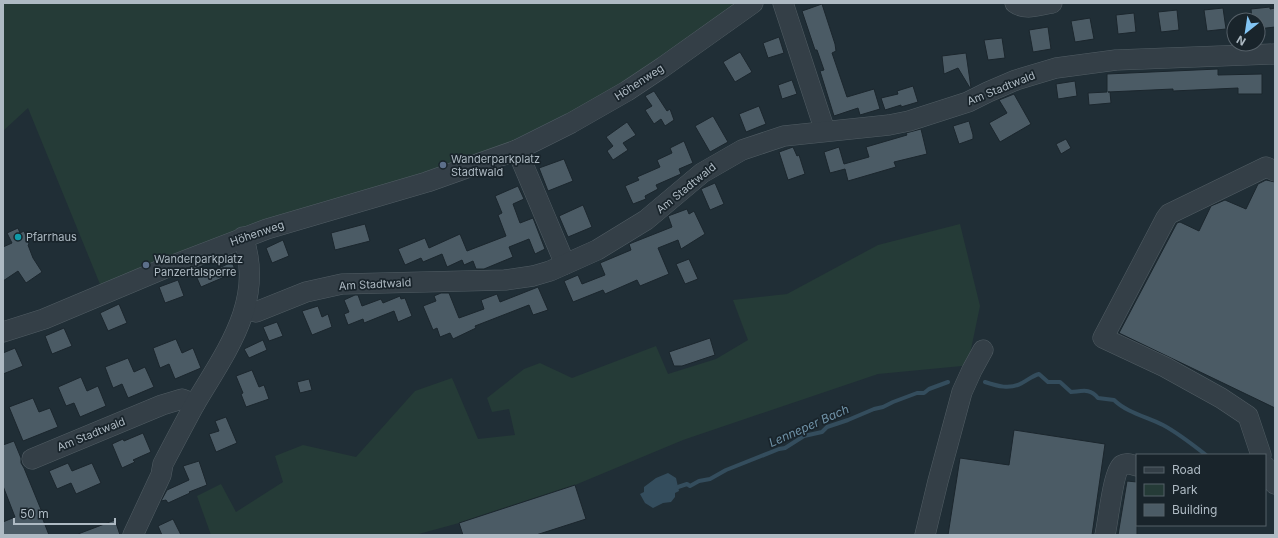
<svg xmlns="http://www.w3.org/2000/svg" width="1278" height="538" viewBox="0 0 1278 538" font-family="Inter,sans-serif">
<rect width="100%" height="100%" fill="#202e36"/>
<!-- green -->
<g fill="#253b37">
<polygon points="3,3 753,3 571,123 104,294 28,108 3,131"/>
<polygon points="960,224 980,306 970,354 962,366 878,374 683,440 575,485 459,523 415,535 211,535 197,496 221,484 236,512 283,482 275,456 303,445 356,457 415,391 452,378 478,439 515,435 509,409 492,412 487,398 524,369 540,363 572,378 656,346 668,374 716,359 748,340 733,300 787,294 878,245"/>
</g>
<!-- water -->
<polygon fill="#344d5d" points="668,473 676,478 679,491 675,493 675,497 671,502 663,503 653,508 645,503 640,494 644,492 644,487 656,478"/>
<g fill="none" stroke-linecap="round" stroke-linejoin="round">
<!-- stream -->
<g stroke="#344d5d" stroke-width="4">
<path d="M985 382C997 386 1010 390 1022 383 1028 380 1032 376 1039 374L1048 382H1060L1071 392C1083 391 1090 388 1098 398L1114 400C1126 412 1147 417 1163 425 1178 433 1192 444 1206 455"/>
<polyline points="678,487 687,484 690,486 699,481 710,479 726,470 779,449 785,448 804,436 822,432 827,427 848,420 874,409 883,407 893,402 917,393 924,393 929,389 948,382"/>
</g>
</g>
<!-- building -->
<g fill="#4b5b65" stroke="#1b262d">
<polygon points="822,4 835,44 836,51 832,53 847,97 874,89 880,109 860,115 858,108 834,116 820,71 824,70 817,50 815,50 802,11"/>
<polygon points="1270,7 1270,9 1275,8 1275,27 1258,29 1258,20 1252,20 1251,9"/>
<polygon points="1223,8 1226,29 1207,31 1204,10"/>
<polygon points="1177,10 1179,30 1161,32 1158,12"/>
<polygon points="1134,13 1136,32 1118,34 1116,15"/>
<polygon points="1090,18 1094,39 1075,42 1071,21"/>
<polygon points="1048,27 1051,49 1033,52 1029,30"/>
<polygon points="779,37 784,53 768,58 763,43"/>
<polygon points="1002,38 1005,58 988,60 984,40"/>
<polygon points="740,52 752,72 735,82 723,62"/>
<polygon points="966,53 971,88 970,88 958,68 944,74 942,56"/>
<polygon points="1218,69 1218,75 1262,74 1262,94 1238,94 1238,88 1173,91 1173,89 1108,92 1110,92 1111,103 1089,105 1088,93 1107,92 1107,74"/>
<polygon points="792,80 797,94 782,99 778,85"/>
<polygon points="1075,81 1077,96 1058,99 1056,84"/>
<polygon points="913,86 918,102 901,107 901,105 885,110 881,98 898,94 897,91"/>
<polygon points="654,91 667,111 670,109 674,120 665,126 661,119 654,124 645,110 652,106 645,96"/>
<polygon points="1014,94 1031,124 1000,142 989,123 1007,113 999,100"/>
<polygon points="759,106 766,124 746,132 739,114"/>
<polygon points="713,116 728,142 710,152 695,126"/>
<polygon points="969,121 973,135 973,139 959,144 953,126"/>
<polygon points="627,122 636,135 623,143 628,150 613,160 607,151 613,146 606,137"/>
<polygon points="921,129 927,154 894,162 896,167 848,181 845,169 830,173 824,152 839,147 844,164 869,157 866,147 907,135 906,133"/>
<polygon points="1066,139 1071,148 1061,154 1056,144"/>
<polygon points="684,141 693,163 679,169 681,174 656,185 658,189 645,196 646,199 633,204 625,186 639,180 637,177 660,167 657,160 672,153 670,148"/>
<polygon points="793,147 797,156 799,155 805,174 788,180 779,152"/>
<polygon points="564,159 573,181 548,191 539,168"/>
<polygon points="1266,180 1275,182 1275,408 1119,333 1177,223 1180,222 1199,231 1211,206 1225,200 1246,209 1258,184"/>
<polygon points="715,183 724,204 710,210 701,189"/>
<polygon points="518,186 524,199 513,204 520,223 533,218 545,249 535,254 529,239 509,247 513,257 484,269 476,269 473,261 464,265 462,260 447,267 442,254 423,262 421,258 405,265 398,249 425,238 429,248 460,234 467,251 506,236 498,215 502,213 495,196"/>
<polygon points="583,205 592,227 568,237 559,216"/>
<polygon points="687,209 689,214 694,211 705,234 681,249 678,240 658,248 669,274 640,286 637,280 605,294 603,290 573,302 564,281 578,275 582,284 605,275 600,263 631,250 629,244 672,227 668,216"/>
<polygon points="365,224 370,241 335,250 331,233"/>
<polygon points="18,228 20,233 24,231 29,244 28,245 33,258 42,272 26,283 18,271 3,281 3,247 12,243 7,233"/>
<polygon points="283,240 289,256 272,263 266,248"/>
<polygon points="689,259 698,279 685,284 676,264"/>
<polygon points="232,262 236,272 201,287 197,278"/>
<polygon points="178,280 184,296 165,303 159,287"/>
<polygon points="538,287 548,310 533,315 529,305 475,326 476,328 453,339 450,333 440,337 437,328 433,330 423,306 436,301 434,296 441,293 449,293 459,318 484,309 481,300 497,294 500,302"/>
<polygon points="355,295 358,295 362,306 381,299 383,303 400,296 401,299 405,298 412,316 398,322 394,311 364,323 363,319 348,325 344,314 349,312 344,300"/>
<polygon points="119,304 127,323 108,331 100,313"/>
<polygon points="318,306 322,317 328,314 332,327 312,335 302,311"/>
<polygon points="277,322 283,336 269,341 263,327"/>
<polygon points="64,328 72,346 52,354 45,336"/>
<polygon points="710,338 715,355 682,366 674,366 669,352"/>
<polygon points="176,339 182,353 193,348 201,368 175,379 169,364 160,368 153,348"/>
<polygon points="263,340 267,350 249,358 244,349"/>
<polygon points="15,348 23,366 3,374 3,353"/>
<polygon points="128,358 134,372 145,367 154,387 128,398 122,384 113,388 105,367"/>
<polygon points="252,370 259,387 264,385 269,399 246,407 241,394 243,393 236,376"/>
<polygon points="81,377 87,391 98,386 106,406 80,417 74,403 66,406 58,387"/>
<polygon points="309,379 312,390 300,393 297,382"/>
<polygon points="33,398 39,412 50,408 58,427 23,441 9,407"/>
<polygon points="226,417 237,443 216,452 209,434 219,431 215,421"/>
<polygon points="1014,430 1105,444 1092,535 948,535 960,458 1009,465"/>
<polygon points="143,433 151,452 133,460 135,462 122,468 112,444 123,439 124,441"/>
<polygon points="14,441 21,458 21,463 24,468 42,512 40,512 49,535 3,535 3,522 15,517 3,486 3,445"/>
<polygon points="199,461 207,485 189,492 190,493 168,503 166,500 161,501 167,490 189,480 183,466"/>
<polygon points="68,463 72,471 92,463 101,483 76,494 71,483 57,489 49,471"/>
<polygon points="1127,481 1137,482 1137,535 1118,535"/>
<polygon points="575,485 586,519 536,535 463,535 459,523"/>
<polygon points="173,519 181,535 162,535 158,526"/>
<polygon points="115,520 120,535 78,535 78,534"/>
</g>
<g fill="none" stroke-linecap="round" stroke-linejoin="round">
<defs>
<g id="minor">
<polyline points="783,3 825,131"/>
<path d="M1015 3C1026 11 1039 5 1052 3"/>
<polyline points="517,150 565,264"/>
<polyline points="245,310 256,312 306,292 342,284 505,280 533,276 550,271 597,250 646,220 702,173 742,150 784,136 889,125 909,121 968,102 988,92 1016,80 1056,68 1116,60 1275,54"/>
<polyline points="3,332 44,319 163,269 267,229 427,182 517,150 571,123 627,91 663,67 753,3"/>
<polyline points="1261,455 1248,416 1221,398 1165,367 1103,338 1166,218 1169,214 1266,167 1275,171"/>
<polyline points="32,459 162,405 182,399 195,404"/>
<polyline points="1265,466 1268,475 1275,484"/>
<path d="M133 535 161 475 163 464C174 443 185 422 196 402 227 350 265 300 243 237"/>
<polyline points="925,535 938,481 962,392 972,370 983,350"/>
<path d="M1105 535C1108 523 1113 471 1122 465 1127 462 1132 465 1137 466"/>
</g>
</defs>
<!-- minor casing -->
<use href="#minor" stroke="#515d64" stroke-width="21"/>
<!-- minor -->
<use href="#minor" stroke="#343f47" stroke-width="20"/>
</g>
<!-- markers -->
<g fill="#5c6f8a" stroke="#19242b" stroke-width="1.5">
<circle cx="443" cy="165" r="4"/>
<circle cx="146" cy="265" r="4"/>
</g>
<circle fill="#0f9aa8" stroke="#19242b" stroke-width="1.5" cx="18" cy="237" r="4"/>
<g text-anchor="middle" stroke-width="3.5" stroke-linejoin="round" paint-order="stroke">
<!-- street labels -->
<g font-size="11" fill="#aebac3" stroke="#19242b">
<text transform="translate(639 82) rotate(-33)" y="4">Höhenweg</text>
<text transform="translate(1001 88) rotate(-22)" y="4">Am Stadtwald</text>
<text transform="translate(686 188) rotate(-39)" y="4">Am Stadtwald</text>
<text transform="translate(257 233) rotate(-19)" y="4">Höhenweg</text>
<text transform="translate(375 284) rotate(-3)" y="4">Am Stadtwald</text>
<text transform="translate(91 434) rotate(-22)" y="4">Am Stadtwald</text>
</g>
<!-- poi labels -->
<g font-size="11" fill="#aebac3" stroke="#19242b" text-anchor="start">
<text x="451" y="163">Wanderparkplatz<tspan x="451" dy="13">Stadtwald</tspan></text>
<text x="26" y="241">Pfarrhaus</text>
<text x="154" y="263">Wanderparkplatz<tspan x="154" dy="13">Panzertalsperre</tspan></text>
</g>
<!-- water labels -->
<g font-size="12" font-style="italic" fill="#6f92a7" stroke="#19242b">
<text transform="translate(809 426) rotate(-24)" y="4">Lenneper Bach</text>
</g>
</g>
<!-- border -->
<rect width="1278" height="538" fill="none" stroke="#aebac3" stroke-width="8"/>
<!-- legend -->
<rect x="1136" y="454" width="130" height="72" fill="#19242b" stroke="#556068"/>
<rect x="1144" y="467" width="20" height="6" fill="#343f47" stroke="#556068"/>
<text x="1172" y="474" font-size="12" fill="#aebac3">Road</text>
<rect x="1144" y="484" width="20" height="12" fill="#253b37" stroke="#556068"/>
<text x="1172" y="494" font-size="12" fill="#aebac3">Park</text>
<rect x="1144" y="504" width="20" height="12" fill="#4b5b65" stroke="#556068"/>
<text x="1172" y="514" font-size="12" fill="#aebac3">Building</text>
<!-- north arrow -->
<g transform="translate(1246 32) rotate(210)"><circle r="19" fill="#19242b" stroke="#556068"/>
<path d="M0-3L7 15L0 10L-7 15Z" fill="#82c5f4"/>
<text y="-6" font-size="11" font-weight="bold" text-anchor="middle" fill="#aebac3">N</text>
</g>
<!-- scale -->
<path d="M14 518v6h101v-6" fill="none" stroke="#aebac3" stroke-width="2"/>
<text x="20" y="518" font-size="12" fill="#aebac3" stroke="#19242b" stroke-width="3" paint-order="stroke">50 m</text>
</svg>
